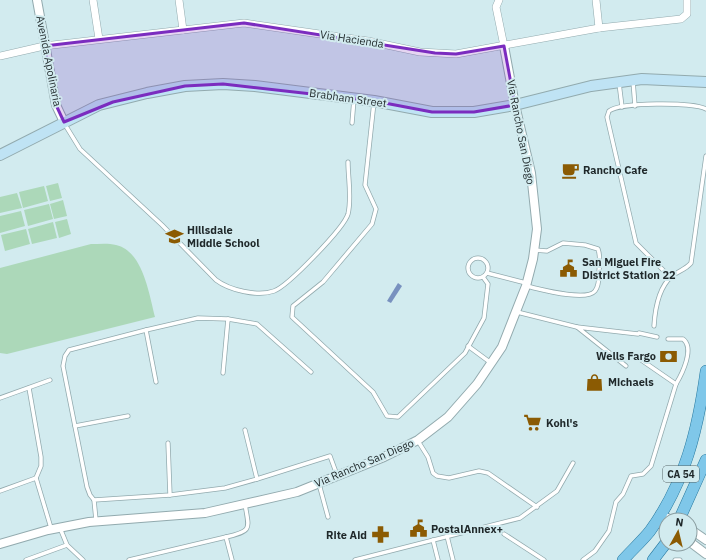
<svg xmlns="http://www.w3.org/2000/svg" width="706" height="560" viewBox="0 0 706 560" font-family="'IBM Plex Sans',sans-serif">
<rect width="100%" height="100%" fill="#d2ebef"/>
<!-- green -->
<g fill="#acd8b9">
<polygon points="58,183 62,198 50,201 46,186"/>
<polygon points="44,186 48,201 23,208 19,192"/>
<polygon points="17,193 22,208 0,213 0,197"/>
<polygon points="63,200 67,216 54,219 50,204"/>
<polygon points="49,204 53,219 28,226 24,210"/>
<polygon points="21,211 25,226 0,233 0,216"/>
<polygon points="67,219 71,234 59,238 55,222"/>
<polygon points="53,222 57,238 32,244 28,229"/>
<polygon points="26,229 30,244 5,251 1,235"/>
<path d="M91 244C99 244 109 243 116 245 143 251 149 294 155 317L7 354 0 353V268Z"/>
</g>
<!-- water -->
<polygon fill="#7891bf" points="398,283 402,286 391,303 387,301"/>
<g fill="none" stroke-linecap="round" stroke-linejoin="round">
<defs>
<g id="service">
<polyline points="633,81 635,106"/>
<polyline points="619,83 622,107"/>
<polyline points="374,102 365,185 376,209 372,224 323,282 293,306 292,317 373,392 387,416 398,417 465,353 484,318 488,284 483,277"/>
<path d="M64 123 80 149 162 225 216 280C229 290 258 297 274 291 288 286 344 228 348 214 352 198 348 178 348 162"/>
<polyline points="352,123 354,99"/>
<circle cx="478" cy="268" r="10"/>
<polyline points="487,273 526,283"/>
<path d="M671 278 636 243 607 117 609 111C620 102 693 102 706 109"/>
<path d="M526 286C540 289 586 302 595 291 599 286 599 279 599 273 599 265 601 257 598 249L585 245 563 243 547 251 534 250"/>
<polyline points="517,312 577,327"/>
<path d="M654 326C655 309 658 288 672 276 678 271 685 270 691 263L706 156"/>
<polyline points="639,333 657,337"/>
<path d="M668 339H683C695 348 682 374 676 384"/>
<polyline points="468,346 491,363"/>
<polyline points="626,366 577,327 638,334"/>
<polyline points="223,373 228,319 257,324 311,372"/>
<polyline points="156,382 146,330 198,318 228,319"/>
<polyline points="29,388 41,457 41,466 36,478"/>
<polyline points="0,398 50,380"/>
<polyline points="75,426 128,416"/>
<polyline points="418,441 428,457 433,473 437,476 449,478 479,471 488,473 537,507"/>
<polyline points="257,479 330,456 337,475"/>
<polyline points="319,484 328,517"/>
<polyline points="0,491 36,478 51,528"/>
<polyline points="170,495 225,488 257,479 245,430"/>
<polyline points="94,500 90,495 87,487 63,366 65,356 69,350 146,330"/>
<polyline points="96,520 94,500 170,495 168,443"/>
<polyline points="60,528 67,545 83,560"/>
<polyline points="504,534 544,560"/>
<polyline points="447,536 453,560"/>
<polyline points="433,540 438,560"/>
<polyline points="26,560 67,545"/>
<polyline points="129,560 226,537"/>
<path d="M232 560 226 537C253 531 249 529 245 504"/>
<polyline points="355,560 520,518 557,491 573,463"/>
<polyline points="583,560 595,551 609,531 616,502 623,494 631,476 643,474 651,466 676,384 631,353"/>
<polyline points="675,560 680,560"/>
</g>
<g id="minor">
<polyline points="93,0 99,39"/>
<polyline points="179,0 183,30"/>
<polyline points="499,0 496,7 504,46"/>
<polyline points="596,0 599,28"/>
<polyline points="0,56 44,46 244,23 368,41 420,52 456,54 599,28 681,19 687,14 687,0"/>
</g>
<g id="tertiary">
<polyline points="37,0 56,105 64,122"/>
<polyline points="660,514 671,520"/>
<polyline points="690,529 706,540"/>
<polyline points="690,542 706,554"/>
<polyline points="0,544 48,530 89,522 205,513 297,492 384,457 418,440 448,417 477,384 502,347 526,286 533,259 537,229 531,173 515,105 504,46"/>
</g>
<polyline id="secondary" points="0,155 99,105 147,93 185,86 223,84 255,86 374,101 432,112 474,112 515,105 591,86 642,79 706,82"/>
<g id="primary">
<polyline points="679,520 706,460"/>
<path d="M623 560C632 550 642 541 650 531 685 483 698 429 706 371"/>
<polyline points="653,560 666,543"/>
</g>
</defs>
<!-- service casing -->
<use href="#service" stroke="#92aaae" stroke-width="5"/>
<!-- minor casing -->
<use href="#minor" stroke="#92aaae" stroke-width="8"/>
<!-- tertiary casing -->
<use href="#tertiary" stroke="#92aaae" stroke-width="10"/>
<!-- secondary casing -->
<use href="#secondary" stroke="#92aaae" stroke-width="12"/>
<!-- primary casing -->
<use href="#primary" stroke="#26779d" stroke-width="12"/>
<!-- service -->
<use href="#service" stroke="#fff" stroke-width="3.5"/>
<!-- minor -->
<use href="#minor" stroke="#fff" stroke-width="7"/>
<!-- tertiary -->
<use href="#tertiary" stroke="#fff" stroke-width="8"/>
<!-- secondary -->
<use href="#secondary" stroke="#bfe3f4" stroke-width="10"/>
<!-- primary -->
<use href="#primary" stroke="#7fc7e9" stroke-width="11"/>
</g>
<!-- marked area -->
<path fill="#7b2cbf" fill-opacity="0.2" stroke="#7b2cbf" stroke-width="3" stroke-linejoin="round" d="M244 23 435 53 456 54 504 46 515 105 474 112H432L374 101 223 84 185 86 113 102 64 122 56 105 44 46Z"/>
<!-- icons -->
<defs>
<symbol id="cafe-bare" viewBox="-9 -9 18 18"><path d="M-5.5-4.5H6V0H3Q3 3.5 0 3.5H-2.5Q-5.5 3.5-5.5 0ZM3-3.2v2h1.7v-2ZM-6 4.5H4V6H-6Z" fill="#8b5b03" stroke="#d2ebef" stroke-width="2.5" paint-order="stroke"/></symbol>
<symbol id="school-bare" viewBox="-9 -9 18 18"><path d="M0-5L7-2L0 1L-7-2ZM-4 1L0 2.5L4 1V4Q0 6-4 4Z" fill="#8b5b03" stroke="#d2ebef" stroke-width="2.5" paint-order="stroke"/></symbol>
<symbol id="civic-bare" viewBox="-9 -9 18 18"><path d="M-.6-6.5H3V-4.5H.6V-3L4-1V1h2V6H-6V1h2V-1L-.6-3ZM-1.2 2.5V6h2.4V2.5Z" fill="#8b5b03" stroke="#d2ebef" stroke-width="2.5" paint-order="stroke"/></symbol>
<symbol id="bank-bare" viewBox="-9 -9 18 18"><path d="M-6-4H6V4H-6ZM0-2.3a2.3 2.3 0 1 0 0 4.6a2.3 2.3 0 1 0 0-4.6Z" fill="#8b5b03" stroke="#d2ebef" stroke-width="2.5" paint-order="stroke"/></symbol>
<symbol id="shop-bare" viewBox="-9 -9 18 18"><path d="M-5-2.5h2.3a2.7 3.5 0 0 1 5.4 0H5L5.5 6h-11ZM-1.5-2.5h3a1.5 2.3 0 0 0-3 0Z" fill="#8b5b03" stroke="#d2ebef" stroke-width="2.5" paint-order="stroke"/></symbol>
<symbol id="supermarket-bare" viewBox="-9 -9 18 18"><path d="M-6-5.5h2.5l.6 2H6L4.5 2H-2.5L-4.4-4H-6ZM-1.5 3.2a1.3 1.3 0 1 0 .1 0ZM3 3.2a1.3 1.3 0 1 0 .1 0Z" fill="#8b5b03" stroke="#d2ebef" stroke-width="2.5" paint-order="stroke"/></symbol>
<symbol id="pharmacy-bare" viewBox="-9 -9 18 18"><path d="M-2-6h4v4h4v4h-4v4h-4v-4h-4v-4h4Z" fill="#8b5b03" stroke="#d2ebef" stroke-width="2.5" paint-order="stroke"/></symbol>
</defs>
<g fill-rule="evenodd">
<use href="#cafe-bare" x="558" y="158" width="25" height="25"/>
<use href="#school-bare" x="162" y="224" width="25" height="25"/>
<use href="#civic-bare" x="556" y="256" width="25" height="25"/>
<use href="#bank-bare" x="656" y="344" width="25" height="25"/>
<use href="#shop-bare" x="582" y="370" width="25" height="25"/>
<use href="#supermarket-bare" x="520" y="410" width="25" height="25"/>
<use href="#civic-bare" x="406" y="516" width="25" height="25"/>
<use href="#pharmacy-bare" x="368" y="522" width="25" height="25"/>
</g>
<g text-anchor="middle" stroke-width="4" stroke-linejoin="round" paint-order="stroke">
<!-- shield labels -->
<rect fill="#d2ebef" stroke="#556265" stroke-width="1" x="663" y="466" width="36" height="16" rx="3"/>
<g font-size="10" font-weight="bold" fill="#1f282a">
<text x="681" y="478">CA 54</text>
</g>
<!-- street labels -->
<g font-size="11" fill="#1f282a" stroke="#d2ebef">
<text transform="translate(352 39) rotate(9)" y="4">Via Hacienda</text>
<text transform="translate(49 61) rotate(79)" y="4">Avenida Apolinaria</text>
<text transform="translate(348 98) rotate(8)" y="4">Brabham Street</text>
<text transform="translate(521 132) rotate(79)" y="4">Via Rancho San Diego</text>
<text transform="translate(364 463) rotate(-23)" y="4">Via Rancho San Diego</text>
</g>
<!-- poi labels -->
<g font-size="11" font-weight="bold" fill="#1f282a" stroke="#d2ebef" text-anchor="start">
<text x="583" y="174">Rancho Cafe</text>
<text x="187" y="234">Hillsdale<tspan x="187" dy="13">Middle School</tspan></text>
<text x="582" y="266">San Miguel Fire<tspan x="582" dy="13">District Station 22</tspan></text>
<text x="656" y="360" text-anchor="end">Wells Fargo</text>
<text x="608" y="386">Michaels</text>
<text x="546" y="427">Kohl's</text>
<text x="431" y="533">PostalAnnex+</text>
<text x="367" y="539" text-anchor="end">Rite Aid</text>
</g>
</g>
<!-- north arrow -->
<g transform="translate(678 532) rotate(8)"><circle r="19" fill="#d2ebef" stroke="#8a9da0"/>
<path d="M0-3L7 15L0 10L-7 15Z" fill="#8b5b03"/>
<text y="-6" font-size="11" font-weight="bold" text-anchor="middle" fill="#1f282a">N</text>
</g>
</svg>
